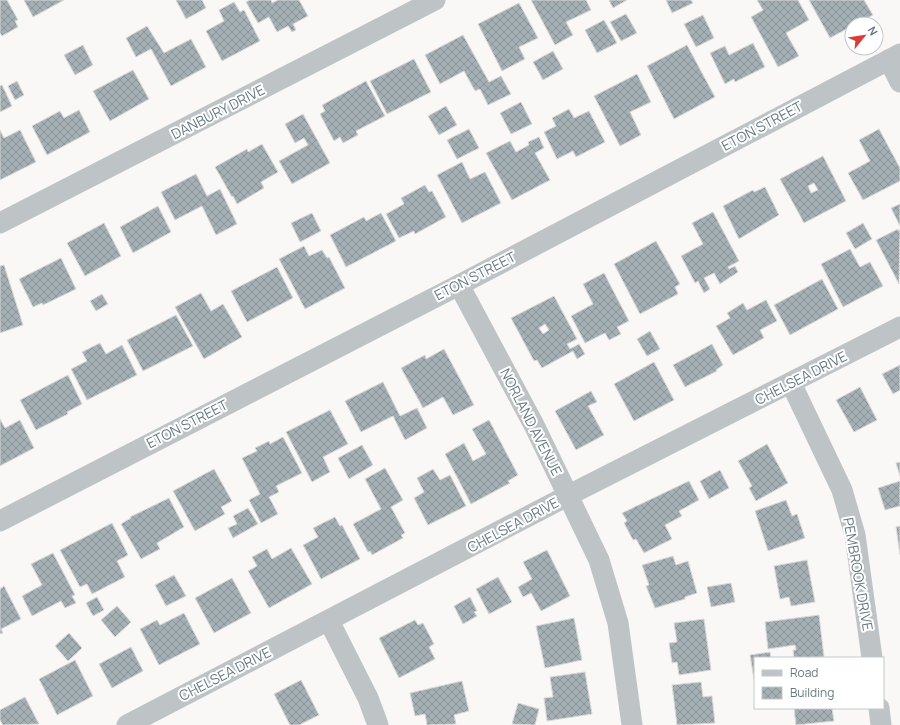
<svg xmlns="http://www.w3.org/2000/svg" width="900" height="725" viewBox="0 0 900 725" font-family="Manrope,sans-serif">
<defs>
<pattern id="building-cross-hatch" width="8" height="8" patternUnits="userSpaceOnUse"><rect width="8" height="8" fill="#a5b0b4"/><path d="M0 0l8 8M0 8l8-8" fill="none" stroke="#8a9498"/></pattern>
</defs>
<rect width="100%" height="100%" fill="#f9f8f7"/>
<!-- building -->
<g fill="url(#building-cross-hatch)" stroke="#dbdad9" fill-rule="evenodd">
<polygon points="0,0 7,0 18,20 15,21 18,27 2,36 0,33"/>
<polygon points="24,0 64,0 33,17"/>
<polygon points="176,0 202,0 206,8 186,19"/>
<polygon points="250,0 271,0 272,3 278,0 299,0 308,16 293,24 296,30 292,32 288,26 277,32 269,17 258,23 246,2"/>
<polygon points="531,0 586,0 591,10 566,22 573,35 555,45"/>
<polygon points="609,0 627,0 613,8"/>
<polygon points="666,0 691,0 693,3 672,13"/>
<polygon points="757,0 798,0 809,20 786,33 799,56 778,67 751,17 763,10"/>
<polygon points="809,0 864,0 873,15 856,24 852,24 852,26 830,38"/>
<polygon points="234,2 240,12 244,10 260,41 222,61 206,31 224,21 219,10"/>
<polygon points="519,3 538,38 519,47 525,59 502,71 478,24"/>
<polygon points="626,14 637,33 621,41 610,22"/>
<polygon points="703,15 714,38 696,47 684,24"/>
<polygon points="604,20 617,43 597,53 585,30"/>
<polygon points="147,26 164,53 191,39 206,67 171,86 151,49 136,57 126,38"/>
<polygon points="463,35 489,82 501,76 511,94 488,105 480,89 475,91 464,71 440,84 425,55"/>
<polygon points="753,43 765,67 735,82 734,79 725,84 710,53 725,46 729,55"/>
<polygon points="83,45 93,65 75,75 64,55"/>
<polygon points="687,45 715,97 674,119 647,66"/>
<polygon points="553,51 563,69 543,80 533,62"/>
<polygon points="414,59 431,92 387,114 370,81"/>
<polygon points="133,70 149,99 110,121 93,91"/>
<polygon points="637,74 651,102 630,112 641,135 620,146 594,96"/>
<polygon points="17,81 24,95 15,100 8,86"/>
<polygon points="366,81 385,116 356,131 358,135 343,143 340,137 334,141 320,114 325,111 322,105"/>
<polygon points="2,85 12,106 0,112 0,86"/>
<polygon points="521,102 532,124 511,134 500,113"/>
<polygon points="446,106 457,125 439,135 428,116"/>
<polygon points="569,109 574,118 589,111 605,142 576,157 573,151 557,159 544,132 556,126 552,118"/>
<polygon points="79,110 90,132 47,155 32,126 60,111 64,118"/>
<polygon points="303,114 330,163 292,184 279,161 308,145 304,138 295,143 285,124"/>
<polygon points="469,129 479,148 457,159 447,140"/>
<polygon points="879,129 900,168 900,181 863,200 848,173 870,161 859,140"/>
<polygon points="0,130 4,138 20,130 36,162 0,180"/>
<polygon points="539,137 544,148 535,153 550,180 512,200 486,153 510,141 516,152 529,145 528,142"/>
<polygon points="262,144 278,172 261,182 264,188 237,204 233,196 232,197 215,167 247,149 248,152"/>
<path d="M823 156 846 201 804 223 780 179ZM814 183 818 190 811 193 808 186Z"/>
<polygon points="462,162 470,179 485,172 501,203 462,223 437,175"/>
<polygon points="196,174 207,196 220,189 237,224 216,235 202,206 175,220 161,192"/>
<polygon points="425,185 429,192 432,191 446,217 415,234 414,231 399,238 386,214 404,204 401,198"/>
<polygon points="765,187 779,215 739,239 723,206 753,190 754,192"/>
<polygon points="900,204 900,226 891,208"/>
<polygon points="158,206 171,232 133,253 120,227"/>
<polygon points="713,212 739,261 728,267 729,269 735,266 738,272 720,284 714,273 704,278 710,289 704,293 698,281 695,283 681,256 703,244 692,223"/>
<polygon points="312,213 321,231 300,242 291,223"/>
<polygon points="381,213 396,241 346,267 330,235 364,217 366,221"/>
<polygon points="104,223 121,256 85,276 67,243"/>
<polygon points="863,223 872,239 855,249 846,233"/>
<polygon points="898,229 898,231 900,230 899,284 876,240"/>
<polygon points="656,241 680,284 675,287 678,294 640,314 614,264"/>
<polygon points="304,246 309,256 322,250 327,258 329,257 345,288 305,309 279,259"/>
<polygon points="850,249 860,267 870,262 883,286 843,307 821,264"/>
<polygon points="61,258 76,289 43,305 42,303 33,307 19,279"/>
<polygon points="4,265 23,325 0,333 0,266"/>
<polygon points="277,267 293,298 247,322 231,291"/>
<polygon points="604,273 629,321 617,327 621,334 609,340 605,333 585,343 571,316 593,304 583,284"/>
<polygon points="822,279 838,309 790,335 774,305"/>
<polygon points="201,293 211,311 223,304 242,337 204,359 175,307"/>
<polygon points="102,294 108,304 96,311 90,301"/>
<path d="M554 296 577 339 567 344 570 349 579 344 585 354 577 359 573 351 542 368 537 360 534 361 511 318ZM545 324 549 330 543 334 539 328Z"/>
<polygon points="766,300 777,321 760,330 764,338 733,355 716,326 730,318 727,313 743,303 747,310"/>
<polygon points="176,315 193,346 143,371 127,340"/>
<polygon points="650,331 660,349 647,356 637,339"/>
<polygon points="100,343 106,354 122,345 137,375 87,400 71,369 87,361 82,352"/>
<polygon points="712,344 723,365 716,370 717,371 685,387 673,365"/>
<polygon points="444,349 474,405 453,415 443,397 423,408 401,368 425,355 426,359"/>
<polygon points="654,362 674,400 634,421 614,384"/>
<polygon points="900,365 900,390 893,394 882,374"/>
<polygon points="68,375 82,404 67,412 68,414 36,430 20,400"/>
<polygon points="383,382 400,416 417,408 427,428 405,440 393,416 361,432 345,401"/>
<polygon points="860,387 877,420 854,432 836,400"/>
<polygon points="591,391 597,402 588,406 604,435 576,450 555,411"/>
<polygon points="330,410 348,444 323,457 330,472 312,482 286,432"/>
<polygon points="0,419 5,428 20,420 34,448 0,466"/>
<polygon points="489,420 518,475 508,481 510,483 471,504 445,454 464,443 473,461 486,454 472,429"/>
<polygon points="283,437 302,473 276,486 279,492 269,497 278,514 261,523 249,500 260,494 242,458 257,451 255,448 269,441 270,444"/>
<polygon points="767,444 788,483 756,501 749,488 752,486 738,461"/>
<polygon points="362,445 373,465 349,479 338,458"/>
<polygon points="900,462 900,476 896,463"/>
<polygon points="385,468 403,500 391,507 405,533 401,535 403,538 372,555 370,551 368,552 353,524 381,509 365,479"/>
<polygon points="214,469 232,501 221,507 225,514 195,531 173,491"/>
<polygon points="433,469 440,480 450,475 466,506 428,525 414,498 424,492 417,478"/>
<polygon points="720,470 729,488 709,499 700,481"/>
<polygon points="689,481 699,500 679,511 682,516 665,525 672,539 644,553 636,539 633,540 624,523 627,521 622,513"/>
<polygon points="900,481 900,506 885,510 878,488"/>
<polygon points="169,498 184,527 157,543 160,549 141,559 121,524 131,518 130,517"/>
<polygon points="786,500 792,516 797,514 805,538 768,551 755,511"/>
<polygon points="248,508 258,524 233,538 228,528 237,524 233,516"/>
<polygon points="335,517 340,526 342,525 360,559 321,579 303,545 318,537 313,528"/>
<polygon points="112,523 128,555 117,561 125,577 92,594 87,584 80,587 60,550"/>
<polygon points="900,526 900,555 896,527"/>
<polygon points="291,548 312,584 269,608 248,571 257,566 252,557 267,549 272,559"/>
<polygon points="547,550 570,596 541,611 531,593 523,597 518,587 532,579 523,562"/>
<polygon points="53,553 75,595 72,596 76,603 65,608 61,601 32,616 22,596 42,585 31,564"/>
<polygon points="673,556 676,565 688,561 697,593 685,597 685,599 655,608 646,586 649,585 642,565"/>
<polygon points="807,560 815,602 791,606 789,597 780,599 774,566"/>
<polygon points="174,575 186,596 166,606 155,585"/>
<polygon points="498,577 512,602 489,614 476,589"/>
<polygon points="232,578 251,613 214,633 195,598"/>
<polygon points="731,583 735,602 711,607 707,587"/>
<polygon points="4,586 21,619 1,629 3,633 0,634 0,589"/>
<polygon points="97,597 104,610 93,616 86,603"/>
<polygon points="470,597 477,611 474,612 477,616 463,624 454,606"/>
<polygon points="117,606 131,622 115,637 101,620"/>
<polygon points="184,613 200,644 159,665 140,629 157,620 160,625"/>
<polygon points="819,615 824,657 794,658 793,650 796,650 795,645 768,649 765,622"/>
<polygon points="574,618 582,660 545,668 536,626"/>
<polygon points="704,619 711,670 679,675 677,662 672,663 669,643 677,642 674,623"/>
<polygon points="415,620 418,625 423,623 434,644 429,647 435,659 399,678 379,638"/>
<polygon points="69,633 82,648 68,661 55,646"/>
<polygon points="131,647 143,671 112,688 99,664"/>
<polygon points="770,652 771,658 755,658 754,679 750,655"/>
<polygon points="75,660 93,696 57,715 39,679"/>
<polygon points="585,672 592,714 547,721 544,698 553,697 550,677"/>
<polygon points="301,680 319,715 299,725 290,725 274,694"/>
<polygon points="462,681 469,711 454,715 456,724 427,725 425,714 415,716 410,693"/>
<polygon points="701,682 703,697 712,696 715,723 677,725 672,685"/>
<polygon points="25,697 39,724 3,725 0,720 0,710"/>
<polygon points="518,703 539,709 535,725 512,724"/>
<polygon points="794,708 832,708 834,721 796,725"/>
</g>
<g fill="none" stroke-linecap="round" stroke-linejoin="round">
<!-- street -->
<g stroke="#bec4c6" stroke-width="21">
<polyline points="889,60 900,82"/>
<polyline points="0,223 435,0"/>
<polyline points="459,285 535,427 599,560 618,623 632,725"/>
<polyline points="791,383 842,490 855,535 872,658"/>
<polyline points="0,521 459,285 900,54"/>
<polyline points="329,621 368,698 378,725"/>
<polyline points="879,708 881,725"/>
<polyline points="127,725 569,495 900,327"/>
</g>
</g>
<g text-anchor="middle" stroke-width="4" stroke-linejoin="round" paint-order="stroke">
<!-- street labels -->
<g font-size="14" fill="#667980" stroke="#fff">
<text transform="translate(218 112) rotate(-27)" y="5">DANBURY DRIVE</text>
<text transform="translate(762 126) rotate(-28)" y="5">ETON STREET</text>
<text transform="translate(475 276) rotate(-27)" y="5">ETON STREET</text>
<text transform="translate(801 378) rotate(-27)" y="5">CHELSEA DRIVE</text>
<text transform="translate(531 422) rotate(63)" y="5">NORLAND AVENUE</text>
<text transform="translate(187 424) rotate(-27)" y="5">ETON STREET</text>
<text transform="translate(513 525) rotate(-28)" y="5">CHELSEA DRIVE</text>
<text transform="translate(858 574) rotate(80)" y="5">PEMBROOK DRIVE</text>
<text transform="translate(225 674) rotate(-27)" y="5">CHELSEA DRIVE</text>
</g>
</g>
<!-- legend -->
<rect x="754" y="657" width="130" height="52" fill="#ffffff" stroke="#c2c9cc"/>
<rect x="762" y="670" width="20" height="6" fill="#bec4c6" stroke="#c2c9cc"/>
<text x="790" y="677" font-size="12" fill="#667980">Road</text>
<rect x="762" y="687" width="20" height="12" fill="url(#building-cross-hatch)" stroke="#c2c9cc"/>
<text x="790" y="697" font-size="12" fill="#667980">Building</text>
<!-- north arrow -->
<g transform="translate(864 36) rotate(60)"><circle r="19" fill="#ffffff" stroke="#c2c9cc"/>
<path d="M0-3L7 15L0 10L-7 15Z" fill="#d93e36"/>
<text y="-6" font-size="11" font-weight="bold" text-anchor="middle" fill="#667980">N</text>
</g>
</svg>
